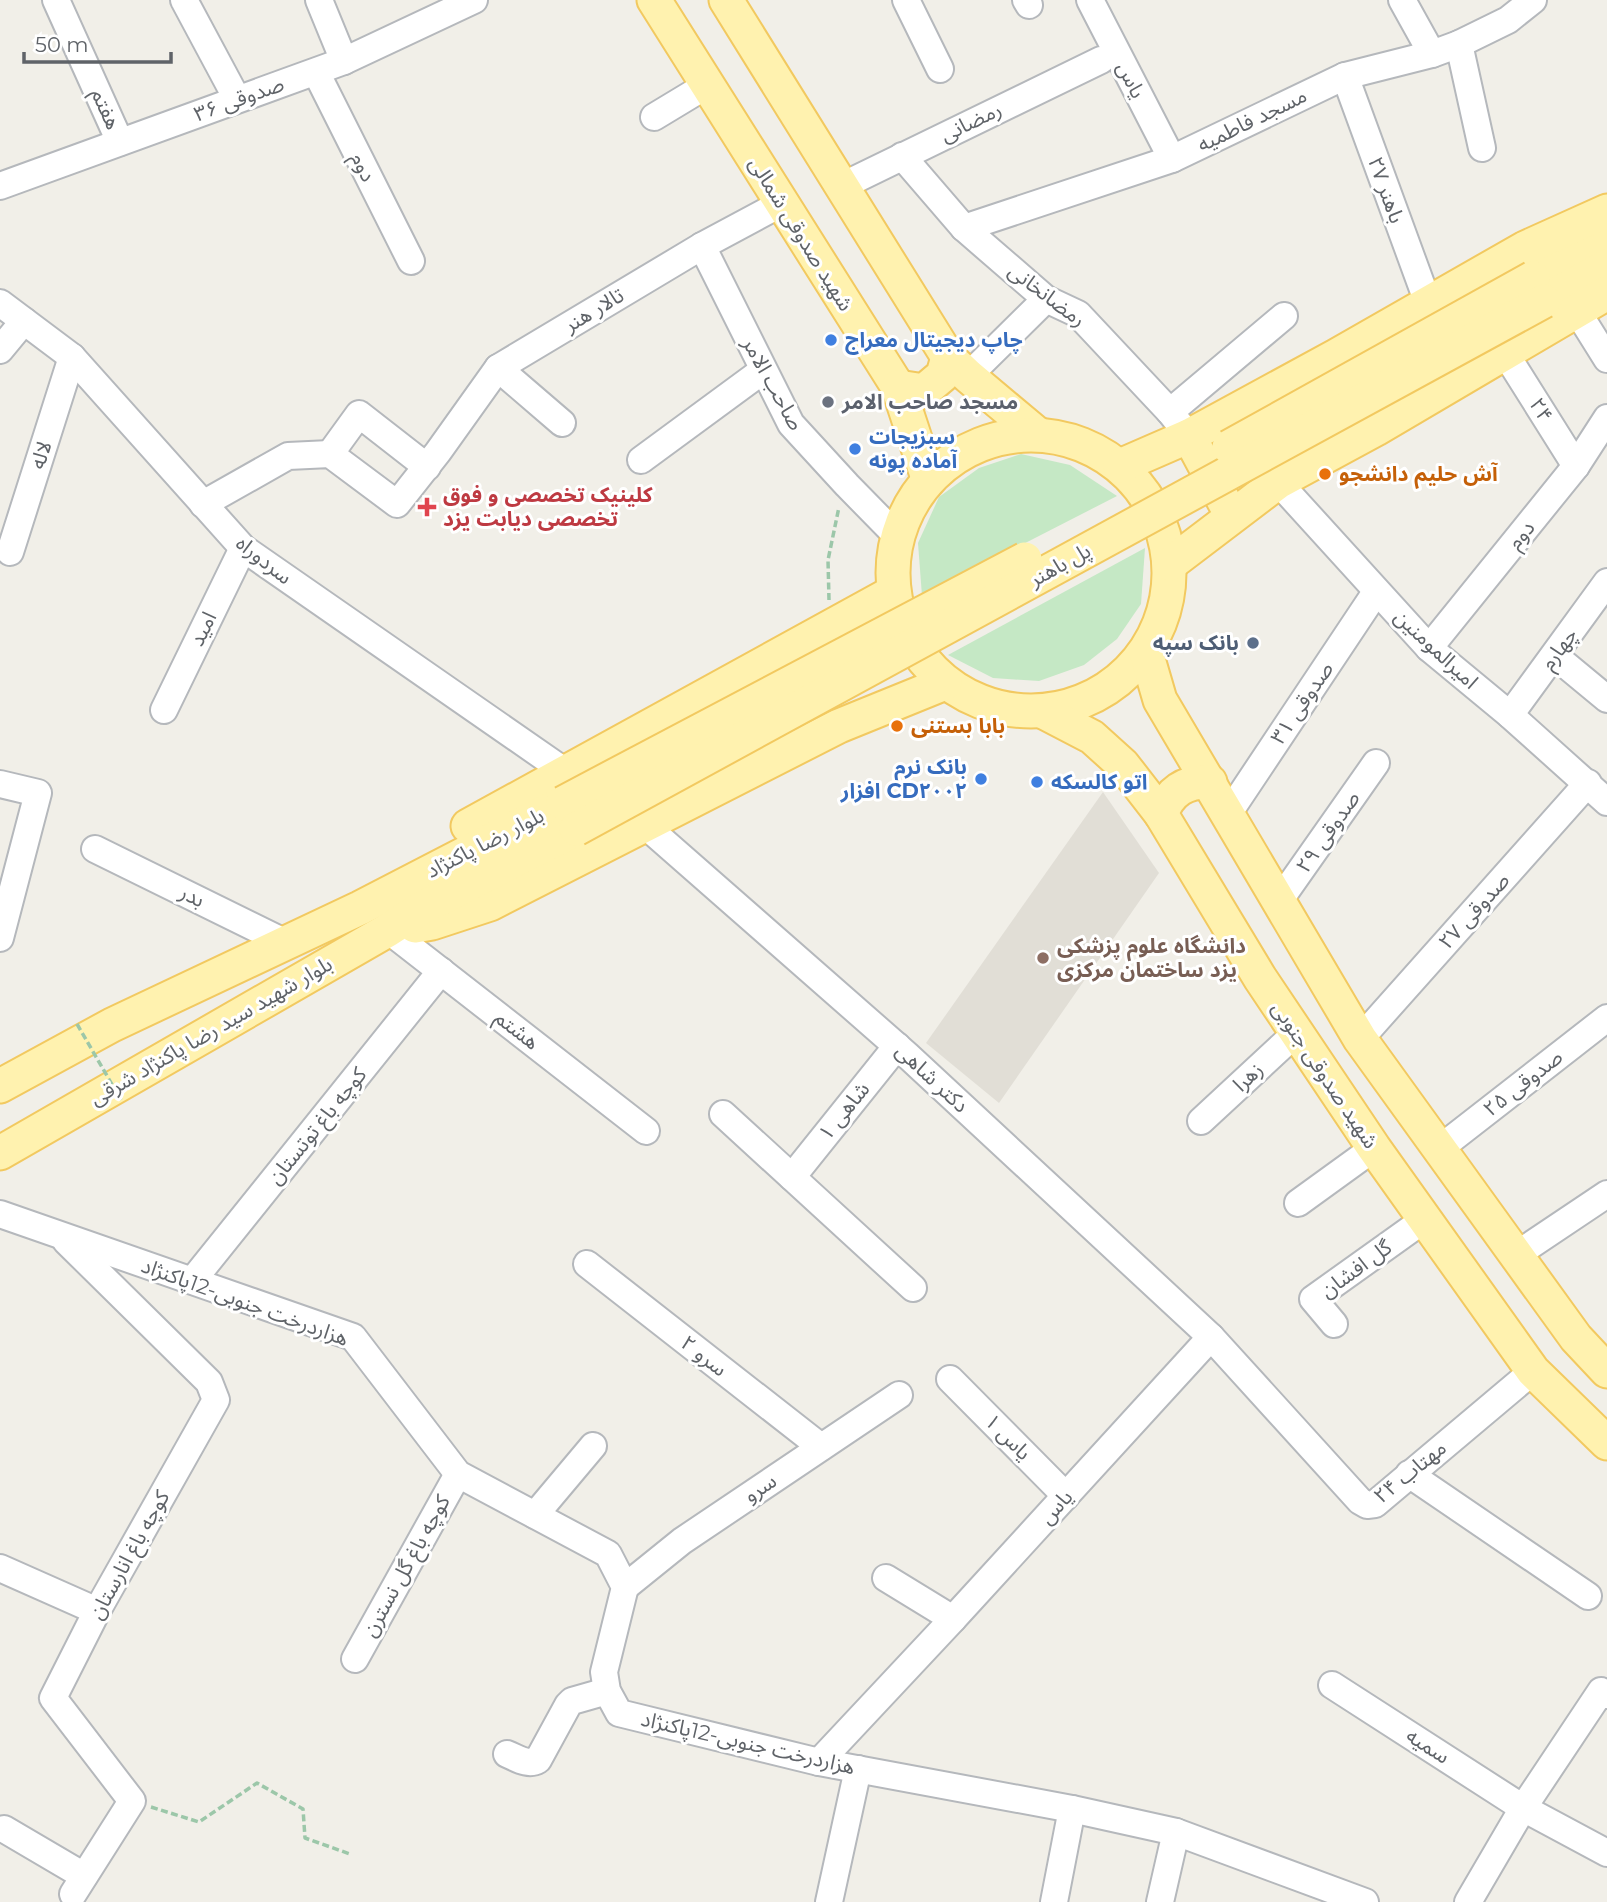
<svg xmlns="http://www.w3.org/2000/svg" width="1607" height="1902" viewBox="0 0 1607 1902" font-family="Montserrat,'Noto Sans Arabic',sans-serif">
<rect width="100%" height="100%" fill="#f1efe8"/>
<!-- education -->
<polygon fill="#e1ded6" points="1103,792 1159,873 999,1103 926,1043"/>
<!-- green -->
<g fill="#c5e8c5">
<polygon points="1021,454 1070,465 1117,496 922,596 918,543 939,497 979,468"/>
<polygon points="1145,548 1141,604 1117,639 1084,665 1039,681 993,678 948,655"/>
</g>
<g fill="none" stroke-linecap="round" stroke-linejoin="round">
<defs>
<g id="minor">
<polyline points="56,0 120,142"/>
<polyline points="184,0 237,99"/>
<polyline points="319,0 344,61"/>
<polyline points="906,0 940,69"/>
<polyline points="1026,0 1029,5"/>
<polyline points="1090,0 1172,159"/>
<polyline points="1402,0 1432,54"/>
<polyline points="1459,44 1482,148"/>
<polyline points="316,72 411,261"/>
<polyline points="1345,76 1428,303"/>
<polyline points="654,117 707,85"/>
<polyline points="902,156 964,228 1046,299 1078,314 1170,412 1189,436"/>
<polyline points="0,186 344,61 474,0"/>
<polyline points="842,186 1101,60"/>
<polyline points="964,228 1172,159 1345,76 1432,54 1459,44 1508,20 1533,0"/>
<polyline points="702,246 791,424 847,485 896,535"/>
<polyline points="0,303 72,357 243,548 567,773"/>
<polyline points="1577,311 1607,359"/>
<polyline points="0,350 24,321"/>
<polyline points="1505,353 1576,466"/>
<polyline points="498,368 562,423"/>
<polyline points="968,376 1046,299"/>
<polyline points="1170,412 1284,316"/>
<polyline points="330,454 359,414 427,467"/>
<polyline points="641,460 762,371"/>
<polyline points="1278,482 1429,648 1510,715 1607,802"/>
<polyline points="203,504 288,456 330,454 397,504 438,452 498,368 702,246 782,203"/>
<polyline points="10,552 72,357"/>
<polyline points="1429,648 1576,466 1607,418"/>
<polyline points="1555,656 1607,699"/>
<polyline points="164,710 243,548"/>
<polyline points="1510,715 1607,582"/>
<polyline points="0,784 38,793 0,938"/>
<polyline points="1228,814 1376,592"/>
<polyline points="646,826 907,1055 1211,1337 1360,1501 1367,1505 1375,1504 1533,1371"/>
<polyline points="95,849 288,944"/>
<polyline points="1279,901 1376,763"/>
<polyline points="388,930 646,1131"/>
<polyline points="1360,1039 1588,783"/>
<polyline points="723,1114 913,1288"/>
<polyline points="1201,1121 1296,1033"/>
<polyline points="1439,1149 1607,1018"/>
<polyline points="792,1177 897,1046"/>
<polyline points="1298,1203 1374,1148"/>
<polyline points="0,1214 353,1337 458,1474 608,1554 625,1587 604,1672 607,1691 619,1713 819,1762 1072,1809 1176,1832 1365,1902"/>
<polyline points="66,1241 209,1382 216,1400 97,1611 53,1698 132,1801 73,1894"/>
<polyline points="1516,1255 1607,1194"/>
<polyline points="587,1264 821,1447"/>
<polyline points="193,1280 441,971"/>
<polyline points="1334,1324 1313,1299 1425,1219"/>
<polyline points="950,1379 1066,1496"/>
<polyline points="1409,1474 1588,1596"/>
<polyline points="535,1515 593,1446"/>
<polyline points="0,1568 97,1611"/>
<polyline points="886,1578 953,1619 1211,1337"/>
<polyline points="625,1587 682,1541 899,1395"/>
<polyline points="355,1659 458,1474"/>
<polyline points="1332,1685 1523,1808 1601,1691 1607,1695"/>
<path d="M507 1754C517 1758 528 1766 538 1760L568 1705 572 1701 607 1691"/>
<polyline points="819,1762 953,1619"/>
<polyline points="4,1829 84,1876"/>
<polyline points="829,1902 858,1769"/>
<polyline points="1054,1902 1072,1809"/>
<polyline points="1160,1902 1176,1832"/>
<polyline points="1468,1902 1523,1808 1607,1853"/>
</g>
<g id="major">
<polyline points="654,0 898,387 928,478"/>
<polyline points="726,0 948,357 968,376 1036,433"/>
<polyline points="1533,278 1607,237"/>
<polyline points="1544,301 1607,266"/>
<polyline points="898,387 924,391 943,375 948,357"/>
<circle cx="1031" cy="573" r="138"/>
<polyline points="1189,436 1226,505"/>
<polyline points="1120,466 1189,436 1336,356 1525,248 1607,211"/>
<polyline points="1170,564 1278,482 1376,429 1607,293"/>
<polyline points="1146,652 1160,700 1360,1039 1576,1338 1607,1371"/>
<polyline points="1044,712 1092,737 1123,765 1161,814 1260,978 1374,1148 1533,1371 1607,1443"/>
<path d="M1161 814C1170 791 1186 781 1210 782"/>
<polyline points="468,826 892,593"/>
<polyline points="415,926 432,923 490,904 839,726 945,683"/>
<polyline points="0,1086 112,1025 360,908 563,803"/>
<polyline points="0,1153 388,930 422,908 576,829"/>
</g>
</defs>
<!-- minor casing -->
<use href="#minor" stroke="#b5b8bc" stroke-width="30"/>
<!-- major casing -->
<use href="#major" stroke="#f2c960" stroke-width="37"/>
<!-- path -->
<g stroke="#9cc7a9" stroke-width="3.5" stroke-dasharray="7 3.5" stroke-linecap="butt">
<polyline points="829,600 828,560 839,507"/>
<polyline points="151,1807 199,1822 257,1783 303,1809 305,1838 350,1854"/>
</g>
<!-- minor -->
<use href="#minor" stroke="#fff" stroke-width="26"/>
<!-- major -->
<use href="#major" stroke="#fff2af" stroke-width="33"/>
<defs>
<g id="major-bridge">
<polyline points="1229,447 1533,278"/>
<polyline points="563,803 1025,559"/>
<polyline points="576,829 1544,301"/>
</g>
</defs>
<!-- major-bridge casing -->
<use href="#major-bridge" stroke="#f2c960" stroke-width="37" stroke-linecap="butt"/>
<!-- path-bridge -->
<polyline stroke="#9cc7a9" stroke-width="3.5" stroke-dasharray="7 3.5" stroke-linecap="butt" points="77,1024 121,1100"/>
<!-- major-bridge -->
<use href="#major-bridge" stroke="#fff2af" stroke-width="33"/>
</g>
<!-- markers -->
<g fill="#3f7fe0" stroke="#fff" stroke-width="2.5">
<circle cx="831" cy="340" r="7"/>
<circle cx="855" cy="449" r="7"/>
<circle cx="981" cy="779" r="7"/>
<circle cx="1037" cy="782" r="7"/>
</g>
<circle fill="#6b7280" stroke="#fff" stroke-width="2.5" cx="828" cy="402" r="7"/>
<g fill="#e8710a" stroke="#fff" stroke-width="2.5">
<circle cx="1325" cy="474" r="7"/>
<circle cx="897" cy="726" r="7"/>
</g>
<path fill="#e0444e" stroke="#fff" stroke-width="2.5" d="M423.5 496.5h7v7h7v7h-7v7h-7v-7h-7v-7h7z"/>
<circle fill="#5c6f8a" stroke="#fff" stroke-width="2.5" cx="1253" cy="643" r="7"/>
<circle fill="#8d6e63" stroke="#fff" stroke-width="2.5" cx="1043" cy="958" r="7"/>
<g text-anchor="middle" stroke-width="6" stroke-linejoin="round" paint-order="stroke">
<!-- street labels -->
<g font-size="21" fill="#5f6368" stroke="#fff">
<text transform="translate(1131 80) rotate(63)" y="7">یاس</text>
<text transform="translate(239 99) rotate(-20)" y="7">صدوقی ۳۶</text>
<text transform="translate(106 109) rotate(66)" y="7">هفتم</text>
<text transform="translate(1252 120) rotate(-26)" y="7">مسجد فاطمیه</text>
<text transform="translate(971 122) rotate(-26)" y="7">رمضانی</text>
<text transform="translate(363 167) rotate(63)" y="7">دوم</text>
<text transform="translate(1386 190) rotate(70)" y="7">باهنر ۲۷</text>
<text transform="translate(801 234) rotate(58)" y="7">شهید صدوقی شمالی</text>
<text transform="translate(1047 295) rotate(37)" y="7">رمضانخانی</text>
<text transform="translate(594 310) rotate(-31)" y="7">تالار هنر</text>
<text transform="translate(773 384) rotate(61)" y="7">صاحب الامر</text>
<text transform="translate(1541 410) rotate(58)" y="7">۲۴</text>
<text transform="translate(41 455) rotate(-72)" y="7">لاله</text>
<text transform="translate(1521 535) rotate(-51)" y="7">دوم</text>
<text transform="translate(264 560) rotate(38)" y="7">سردوراه</text>
<text transform="translate(1060 565) rotate(-29)" y="7">پل باهنر</text>
<text transform="translate(203 629) rotate(-64)" y="7">امید</text>
<text transform="translate(1436 649) rotate(43)" y="7">امیرالمومنین</text>
<text transform="translate(1559 649) rotate(-54)" y="7">چهارم</text>
<text transform="translate(1302 703) rotate(-56)" y="7">صدوقی ۳۱</text>
<text transform="translate(1328 832) rotate(-55)" y="7">صدوقی ۲۹</text>
<text transform="translate(485 843) rotate(-27)" y="7">بلوار رضا پاکنژاد</text>
<text transform="translate(192 896) rotate(26)" y="7">بدر</text>
<text transform="translate(1474 911) rotate(-48)" y="7">صدوقی ۲۷</text>
<text transform="translate(517 1030) rotate(38)" y="7">هشتم</text>
<text transform="translate(211 1031) rotate(-30)" y="7">بلوار شهید سید رضا پاکنژاد شرقی</text>
<text transform="translate(1325 1075) rotate(56)" y="7">شهید صدوقی جنوبی</text>
<text transform="translate(1248 1077) rotate(-43)" y="7">زهرا</text>
<text transform="translate(932 1078) rotate(43)" y="7">دکتر شاهی</text>
<text transform="translate(1523 1083) rotate(-38)" y="7">صدوقی ۲۵</text>
<text transform="translate(844 1111) rotate(-51)" y="7">شاهی ۱</text>
<text transform="translate(317 1126) rotate(-51)" y="7">کوچه باغ توتستان</text>
<text transform="translate(1356 1269) rotate(-36)" y="7">گل افشان</text>
<text transform="translate(245 1302) rotate(20)" y="7">هزاردرخت جنوبی-12پاکنژاد</text>
<text transform="translate(704 1356) rotate(38)" y="7">سرو ۲</text>
<text transform="translate(1008 1437) rotate(45)" y="7">یاس ۱</text>
<text transform="translate(1410 1472) rotate(-39)" y="7">مهتاب ۲۴</text>
<text transform="translate(760 1488) rotate(-34)" y="7">سرو</text>
<text transform="translate(1056 1507) rotate(-48)" y="7">یاس</text>
<text transform="translate(129 1555) rotate(-61)" y="7">کوچه باغ انارستان</text>
<text transform="translate(406 1566) rotate(-61)" y="7">کوچه باغ گل نسترن</text>
<text transform="translate(748 1743) rotate(13)" y="7">هزاردرخت جنوبی-12پاکنژاد</text>
<text transform="translate(1428 1746) rotate(33)" y="7">سمیه</text>
</g>
<!-- shop labels -->
<g font-size="21" font-weight="bold" fill="#366cbe" stroke="#fff" text-anchor="start">
<text x="845" y="347">چاپ دیجیتال معراج</text>
<text x="869" y="444">سبزیجات<tspan x="869" dy="24">آماده پونه</tspan></text>
<text x="967" y="774" text-anchor="end">بانک نرم<tspan x="967" dy="24">افزار CD۲۰۰۲</tspan></text>
<text x="1051" y="789">اتو کالسکه</text>
</g>
<!-- worship labels -->
<g font-size="21" font-weight="bold" fill="#5b616d" stroke="#fff" text-anchor="start">
<text x="842" y="409">مسجد صاحب الامر</text>
</g>
<!-- food labels -->
<g font-size="21" font-weight="bold" fill="#c56008" stroke="#fff" text-anchor="start">
<text x="1339" y="481">آش حلیم دانشجو</text>
<text x="911" y="733">بابا بستنی</text>
</g>
<!-- health labels -->
<g font-size="21" font-weight="bold" fill="#be3a42" stroke="#fff" text-anchor="start">
<text x="443" y="502">کلینیک تخصصی و فوق<tspan x="443" dy="24">تخصصی دیابت یزد</tspan></text>
</g>
<!-- service labels -->
<g font-size="21" font-weight="bold" fill="#4e5e75" stroke="#fff" text-anchor="end">
<text x="1239" y="650">بانک سپه</text>
</g>
<!-- education labels -->
<g font-size="21" font-weight="bold" fill="#785e54" stroke="#fff" text-anchor="start">
<text x="1057" y="953">دانشگاه علوم پزشکی<tspan x="1057" dy="24">یزد ساختمان مرکزی</tspan></text>
</g>
</g>
<!-- scale -->
<path d="M24 52v10h147v-10" fill="none" stroke="#5f6368" stroke-width="3.5"/>
<text x="35" y="52" font-size="21" fill="#5f6368" stroke="#ffffff" stroke-width="5" paint-order="stroke">50 m</text>
</svg>
